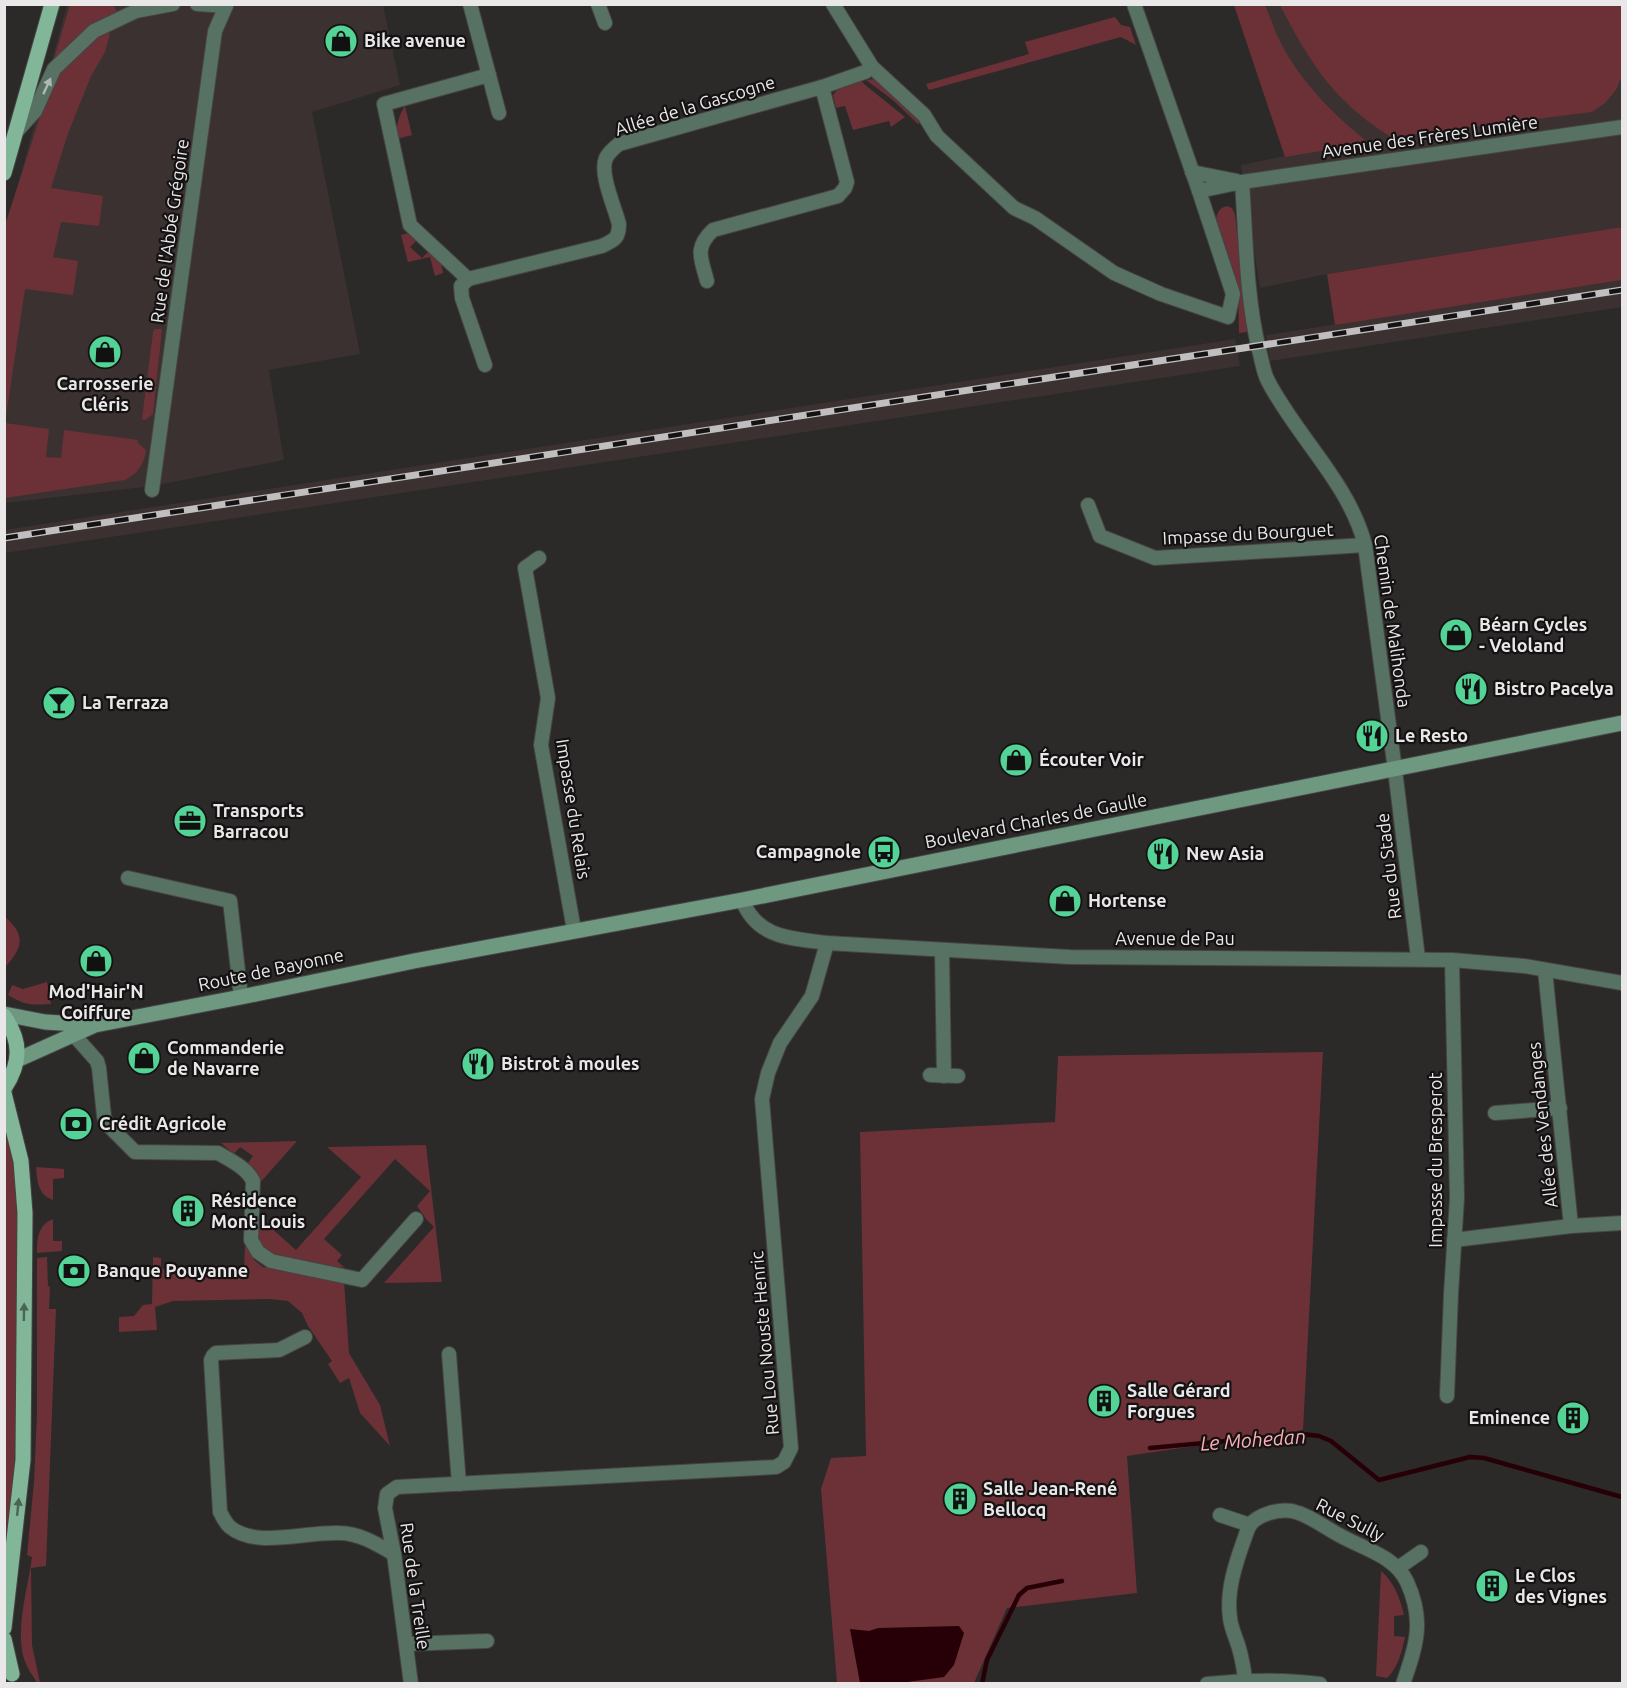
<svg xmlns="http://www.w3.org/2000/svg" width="1627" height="1688" viewBox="0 0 1627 1688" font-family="Ubuntu,sans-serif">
<rect width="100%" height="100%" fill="#2c2929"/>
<!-- built -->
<g fill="#3b3131">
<polygon points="67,5 383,5 400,85 312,112 360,354 269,370 284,460 153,486 5,503 5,233"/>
<polygon points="1234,5 1622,5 1622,227 1327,274 1260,288 1241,165 1285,156"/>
<polygon points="1622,280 1622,307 1270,361 1266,335"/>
<polygon points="1235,339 1240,366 5,553 5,530"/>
</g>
<!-- green -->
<g fill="#6b3136">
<path d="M70 5H113L117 12C90 22 71 41 53 62Z"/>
<path d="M1234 5H1265C1269 15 1273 25 1277 35 1296 77 1333 115 1369 143L1285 157Z"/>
<path d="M1280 5H1622V76L1616 90 1605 103 1592 112 1391 137C1334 102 1310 63 1280 5Z"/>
<polygon points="1115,17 1121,25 1130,27 1136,45 1121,37 929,90 926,84 1029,54 1025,42"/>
<path d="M101 33H110L105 52 91 76 67 136 51 188 103 196 99 226 61 222 53 257 78 261 73 295 25 289 5 423 49 429 46 457 61 458 64 430 138 440V443L146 450C144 465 138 473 125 480L5 498V225L48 92 58 74Z"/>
<polygon points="874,79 922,122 918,124 894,101 866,80"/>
<polygon points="862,81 864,84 905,117 891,127 889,121 853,130 845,106 836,108 833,95 837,90"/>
<path d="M405 106 412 135 397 139C396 125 398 117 405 106Z"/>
<path d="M1227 206 1232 208 1235 214 1247 332 1239 333 1238 285 1216 218C1218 211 1220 208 1227 206Z"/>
<polygon points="1622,227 1622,280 1335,325 1327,274"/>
<polygon points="409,233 417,240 410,247 422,258 428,252 441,263 443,273 435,276 430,257 408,262 401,235"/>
<polygon points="155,329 162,329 153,414 145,420 142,419 153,332"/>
<path d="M5 917C26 935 23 948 5 967Z"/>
<path d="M47 982 51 1004C30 1005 27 1006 8 995L12 985 23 989Z"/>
<polygon points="1323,1052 1303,1430 1127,1456 1137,1593 1007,1608 974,1683 837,1683 821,1489 831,1458 866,1456 860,1132 1055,1122 1058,1056 1059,1056"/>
<polygon points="7,1133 13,1153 18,1216 16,1407 14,1475 5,1564 4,1135"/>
<path d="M297 1141 258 1185C257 1175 255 1169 248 1163L253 1156 240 1147 234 1154 221 1143Z"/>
<polygon points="426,1145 442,1282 384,1283 434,1227 426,1219 417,1206 430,1191 395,1159 324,1239 342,1255 337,1261 345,1268 270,1256 257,1242 256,1225 261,1219 296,1250 361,1177 327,1147"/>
<path d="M36 1167 64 1169V1178L53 1179V1200C38 1195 37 1181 36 1167Z"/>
<path d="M53 1219V1241H62V1251L37 1253C37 1238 38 1225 53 1219Z"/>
<polygon points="245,1242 254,1260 263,1267 344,1281 349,1353 380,1405 390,1446 360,1413 349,1378 340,1383 328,1364 332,1361 308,1326 302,1313 288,1301 269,1299 173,1301 155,1307 157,1330 119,1332 119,1317 134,1316 143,1305 152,1304 153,1257 161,1258 161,1267 169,1274 244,1273"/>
<path d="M47 1257 48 1286 50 1287 49 1309H56L46 1566 31 1568 32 1645 40 1683 38 1684C33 1676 27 1668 24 1659 15 1629 28 1588 32 1557L27 1555 34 1482 37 1414V1258Z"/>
<path d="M1381 1571C1394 1582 1400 1598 1404 1615L1394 1616V1636L1405 1637C1402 1651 1398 1668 1387 1678L1376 1676Z"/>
</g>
<!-- water -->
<polygon fill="#260006" points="959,1626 964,1633 954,1665 944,1677 900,1683 860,1683 850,1629 869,1631 878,1628"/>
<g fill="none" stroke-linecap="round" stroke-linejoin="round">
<!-- stream -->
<g stroke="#260006" stroke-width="4.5">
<polyline points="1150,1448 1302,1434 1319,1436 1331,1441 1379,1480 1470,1457 1484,1458 1622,1497"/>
<polyline points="982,1684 987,1660 1019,1595 1027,1588 1062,1581"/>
</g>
<defs>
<g id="street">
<polyline points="197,4 226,6"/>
<polyline points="470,4 499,113"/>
<polyline points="598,4 605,23"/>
<polyline points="833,4 872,67 924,115 937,136 1014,208 1035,218 1114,273 1161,294 1228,317 1233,294 1199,191 1134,4"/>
<polyline points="16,132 35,111 54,69 94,31 136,11 173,4"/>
<polyline points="1192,172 1237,181"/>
<path d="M1242 182C1246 238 1246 296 1259 350 1262 360 1263 372 1268 381 1297 437 1349 483 1365 545L1395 770 1418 958"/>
<polyline points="1199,191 1242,182 1622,127"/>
<polyline points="468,279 410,225 384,104 489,75"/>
<path d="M707 281C701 258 694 248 713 230L838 196 845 188 847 182 822 87"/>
<path d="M485 365 462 298 461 286 468 279 602 246C614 240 619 239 619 224 615 208 599 173 606 158 609 152 614 148 619 144L822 87 865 72 872 67"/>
<polyline points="152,490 215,31 226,6"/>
<polyline points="1088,505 1100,536 1155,558 1365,545"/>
<polyline points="539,558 525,568 548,698 541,745 574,930"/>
<polyline points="128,878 230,901 241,997"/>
<path d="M742 900C758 939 791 938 827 943L1070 957 1452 960 1524 966 1622 983"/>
<polyline points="942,951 944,1076"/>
<polyline points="1545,970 1571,1226"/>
<path d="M73 1034 97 1061 99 1068 104 1116 106 1123 135 1152 218 1153C230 1160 247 1168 253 1181L251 1240 258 1252 271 1261 362 1280 416 1219"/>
<polyline points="930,1075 958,1076"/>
<polyline points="1495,1113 1560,1108"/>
<polyline points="1454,1240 1571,1226 1622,1223"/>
<path d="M305 1337 279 1350 216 1353 213 1356 211 1360 220 1512C223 1517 225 1523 230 1527 256 1549 308 1531 339 1533 359 1533 377 1544 394 1554"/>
<polyline points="449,1354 459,1484"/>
<polyline points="1447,1396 1451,1294 1457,1198 1452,960"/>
<polyline points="1220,1515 1250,1525"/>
<polyline points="1398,1568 1421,1552"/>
<polyline points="406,1644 487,1641"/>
<path d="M1245 1680C1244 1669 1242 1659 1239 1648 1236 1638 1231 1628 1230 1618 1226 1591 1236 1562 1245 1537 1246 1534 1248 1528 1250 1525 1258 1514 1279 1509 1292 1511 1310 1515 1325 1528 1341 1536 1364 1549 1395 1556 1407 1582 1425 1621 1416 1646 1403 1684"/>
<polyline points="411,1684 394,1554 385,1508 387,1494 397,1487 776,1467 784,1462 791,1448 762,1099 768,1073 780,1043 812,996 827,943"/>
<path d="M1207 1684C1245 1680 1282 1679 1320 1684"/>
</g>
<g id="secondary">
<polyline points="4,1014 45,1022 92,1025"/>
<polyline points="17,1060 95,1025 241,997 414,961 742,900 1622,723"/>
</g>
<g id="primary">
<polyline points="4,173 52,4"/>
<path d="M4 1016C22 1042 21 1063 4 1089"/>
<polyline points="4,1093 21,1161 25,1213 23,1460 4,1628"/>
<polyline points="4,1639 12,1674"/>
</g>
</defs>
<!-- street casing -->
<use href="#street" stroke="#464444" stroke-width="16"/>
<!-- secondary casing -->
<use href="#secondary" stroke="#464444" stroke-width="17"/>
<!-- primary casing -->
<use href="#primary" stroke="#464444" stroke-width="17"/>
<!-- street -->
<use href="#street" stroke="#577162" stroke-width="14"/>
<!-- secondary -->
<use href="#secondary" stroke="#6f9881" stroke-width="15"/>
<!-- primary -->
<use href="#primary" stroke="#81b798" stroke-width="15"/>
<defs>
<polyline id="rail" points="4,538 1622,290"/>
</defs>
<!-- rail casing -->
<use href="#rail" stroke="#c0bebe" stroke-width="7"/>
<!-- rail -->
<use href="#rail" stroke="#141212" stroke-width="4.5" stroke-dasharray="14" stroke-linecap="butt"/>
</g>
<!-- one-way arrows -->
<defs><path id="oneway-solid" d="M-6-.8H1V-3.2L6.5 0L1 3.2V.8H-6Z" transform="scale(1.5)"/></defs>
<use fill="#afb8b2" href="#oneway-solid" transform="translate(47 86) rotate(-65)"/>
<g fill="#4a6455">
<use href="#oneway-solid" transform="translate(24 1312) rotate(-89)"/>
<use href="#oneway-solid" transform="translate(18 1507) rotate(-84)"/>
</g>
<!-- icons -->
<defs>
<symbol id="shop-disc" viewBox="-11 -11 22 22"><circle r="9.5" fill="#54d396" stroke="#141212"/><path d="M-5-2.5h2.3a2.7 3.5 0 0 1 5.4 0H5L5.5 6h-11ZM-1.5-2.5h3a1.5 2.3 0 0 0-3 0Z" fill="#111"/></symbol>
<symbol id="restaurant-disc" viewBox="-11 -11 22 22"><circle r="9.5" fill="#54d396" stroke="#141212"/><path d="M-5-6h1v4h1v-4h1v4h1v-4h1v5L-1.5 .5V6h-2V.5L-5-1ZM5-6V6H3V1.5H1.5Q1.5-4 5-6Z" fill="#111"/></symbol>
<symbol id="bar-disc" viewBox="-11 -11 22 22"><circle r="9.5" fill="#54d396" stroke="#141212"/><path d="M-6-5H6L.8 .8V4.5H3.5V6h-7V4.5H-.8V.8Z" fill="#111"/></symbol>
<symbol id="office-disc" viewBox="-11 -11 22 22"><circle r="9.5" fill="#54d396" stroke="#141212"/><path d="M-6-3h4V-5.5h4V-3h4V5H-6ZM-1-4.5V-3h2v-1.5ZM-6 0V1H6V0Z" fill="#111"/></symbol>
<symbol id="bus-disc" viewBox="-11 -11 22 22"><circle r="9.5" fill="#54d396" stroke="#141212"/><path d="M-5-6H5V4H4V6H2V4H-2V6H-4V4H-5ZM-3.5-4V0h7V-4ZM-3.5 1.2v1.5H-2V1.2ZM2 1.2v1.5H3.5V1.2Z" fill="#111"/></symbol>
<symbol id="bank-disc" viewBox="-11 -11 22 22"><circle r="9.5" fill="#54d396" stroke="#141212"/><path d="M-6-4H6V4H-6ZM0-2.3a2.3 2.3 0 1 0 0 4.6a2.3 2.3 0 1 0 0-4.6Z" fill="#111"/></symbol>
<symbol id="building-disc" viewBox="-11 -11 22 22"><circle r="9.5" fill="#54d396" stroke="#141212"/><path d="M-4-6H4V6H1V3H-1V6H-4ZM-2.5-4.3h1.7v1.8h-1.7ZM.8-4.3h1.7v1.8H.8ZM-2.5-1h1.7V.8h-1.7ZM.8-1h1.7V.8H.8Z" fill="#111"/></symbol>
</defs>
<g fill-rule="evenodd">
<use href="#shop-disc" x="322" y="22" width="38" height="38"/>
<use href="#shop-disc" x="86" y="333" width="38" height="38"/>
<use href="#shop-disc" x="1437" y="616" width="38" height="38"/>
<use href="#restaurant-disc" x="1452" y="670" width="38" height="38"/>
<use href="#bar-disc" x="40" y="684" width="38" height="38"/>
<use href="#restaurant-disc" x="1353" y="717" width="38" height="38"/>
<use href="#shop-disc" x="997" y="741" width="38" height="38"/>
<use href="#office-disc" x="171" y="802" width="38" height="38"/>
<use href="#bus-disc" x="865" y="833" width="38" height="38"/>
<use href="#restaurant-disc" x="1144" y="835" width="38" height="38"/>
<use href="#shop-disc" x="1046" y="882" width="38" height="38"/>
<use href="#shop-disc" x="77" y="942" width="38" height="38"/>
<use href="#shop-disc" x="125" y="1039" width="38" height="38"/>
<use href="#restaurant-disc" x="459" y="1045" width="38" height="38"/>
<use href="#bank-disc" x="57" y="1105" width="38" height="38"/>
<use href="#building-disc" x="169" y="1192" width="38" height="38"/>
<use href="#bank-disc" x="55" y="1252" width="38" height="38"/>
<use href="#building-disc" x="1085" y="1382" width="38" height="38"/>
<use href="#building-disc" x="1554" y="1399" width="38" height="38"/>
<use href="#building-disc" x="941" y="1480" width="38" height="38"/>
<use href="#building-disc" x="1473" y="1567" width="38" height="38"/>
</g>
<g text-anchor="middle" stroke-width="4.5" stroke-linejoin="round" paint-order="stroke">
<!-- poi labels -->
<g font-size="18" font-weight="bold" fill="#e9e7e7" stroke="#141212" text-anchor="start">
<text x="364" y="47">Bike avenue</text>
<text x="105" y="390" text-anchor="middle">Carrosserie<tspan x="105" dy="21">Cléris</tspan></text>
<text x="1479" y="631">Béarn Cycles<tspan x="1479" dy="21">- Veloland</tspan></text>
<text x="1494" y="695">Bistro Pacelya</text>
<text x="82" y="709">La Terraza</text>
<text x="1395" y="742">Le Resto</text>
<text x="1039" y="766">Écouter Voir</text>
<text x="213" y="817">Transports<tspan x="213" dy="21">Barracou</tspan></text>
<text x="861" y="858" text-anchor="end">Campagnole</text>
<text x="1186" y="860">New Asia</text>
<text x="1088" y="907">Hortense</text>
<text x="96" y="998" text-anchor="middle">Mod'Hair'N<tspan x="96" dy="21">Coiffure</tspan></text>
<text x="167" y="1054">Commanderie<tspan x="167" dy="21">de Navarre</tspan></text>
<text x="501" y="1070">Bistrot à moules</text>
<text x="99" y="1130">Crédit Agricole</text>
<text x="211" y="1207">Résidence<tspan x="211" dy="21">Mont Louis</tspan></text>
<text x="97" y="1277">Banque Pouyanne</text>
<text x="1127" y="1397">Salle Gérard<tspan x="1127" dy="21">Forgues</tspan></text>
<text x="1550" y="1424" text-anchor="end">Eminence</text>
<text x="983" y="1495">Salle Jean-René<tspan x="983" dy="21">Bellocq</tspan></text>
<text x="1515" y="1582">Le Clos<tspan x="1515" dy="21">des Vignes</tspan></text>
</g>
<!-- street labels -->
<g font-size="18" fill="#e9e7e7" stroke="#141212">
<text transform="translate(695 106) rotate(-17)" y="6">Allée de la Gascogne</text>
<text transform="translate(1430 137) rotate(-8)" y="6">Avenue des Frères Lumière</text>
<text transform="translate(170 231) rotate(-82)" y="6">Rue de l'Abbé Grégoire</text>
<text transform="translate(1248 534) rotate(-3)" y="6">Impasse du Bourguet</text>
<text transform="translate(1392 621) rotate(82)" y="6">Chemin de Malihonda</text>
<text transform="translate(573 809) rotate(81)" y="6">Impasse du Relais</text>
<text transform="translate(1036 821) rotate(-11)" y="6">Boulevard Charles de Gaulle</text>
<text transform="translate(1389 866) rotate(-97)" y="6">Rue du Stade</text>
<text x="1175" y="945">Avenue de Pau</text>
<text transform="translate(271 970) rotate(-12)" y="6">Route de Bayonne</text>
<text transform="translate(1543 1125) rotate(-96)" y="6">Allée des Vendanges</text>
<text transform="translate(1436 1160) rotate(-90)" y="6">Impasse du Bresperot</text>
<text transform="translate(765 1343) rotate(-95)" y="6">Rue Lou Nouste Henric</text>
<text transform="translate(1350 1520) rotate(27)" y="6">Rue Sully</text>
<text transform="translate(415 1586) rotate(82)" y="6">Rue de la Treille</text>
</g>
<!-- water labels -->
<g font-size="20" font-style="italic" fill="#ffb0b5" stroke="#141212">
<text transform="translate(1253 1440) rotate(-4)" y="7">Le Mohedan</text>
</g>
</g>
<!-- border -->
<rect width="1627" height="1688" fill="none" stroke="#e9e7e7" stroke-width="12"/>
</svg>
